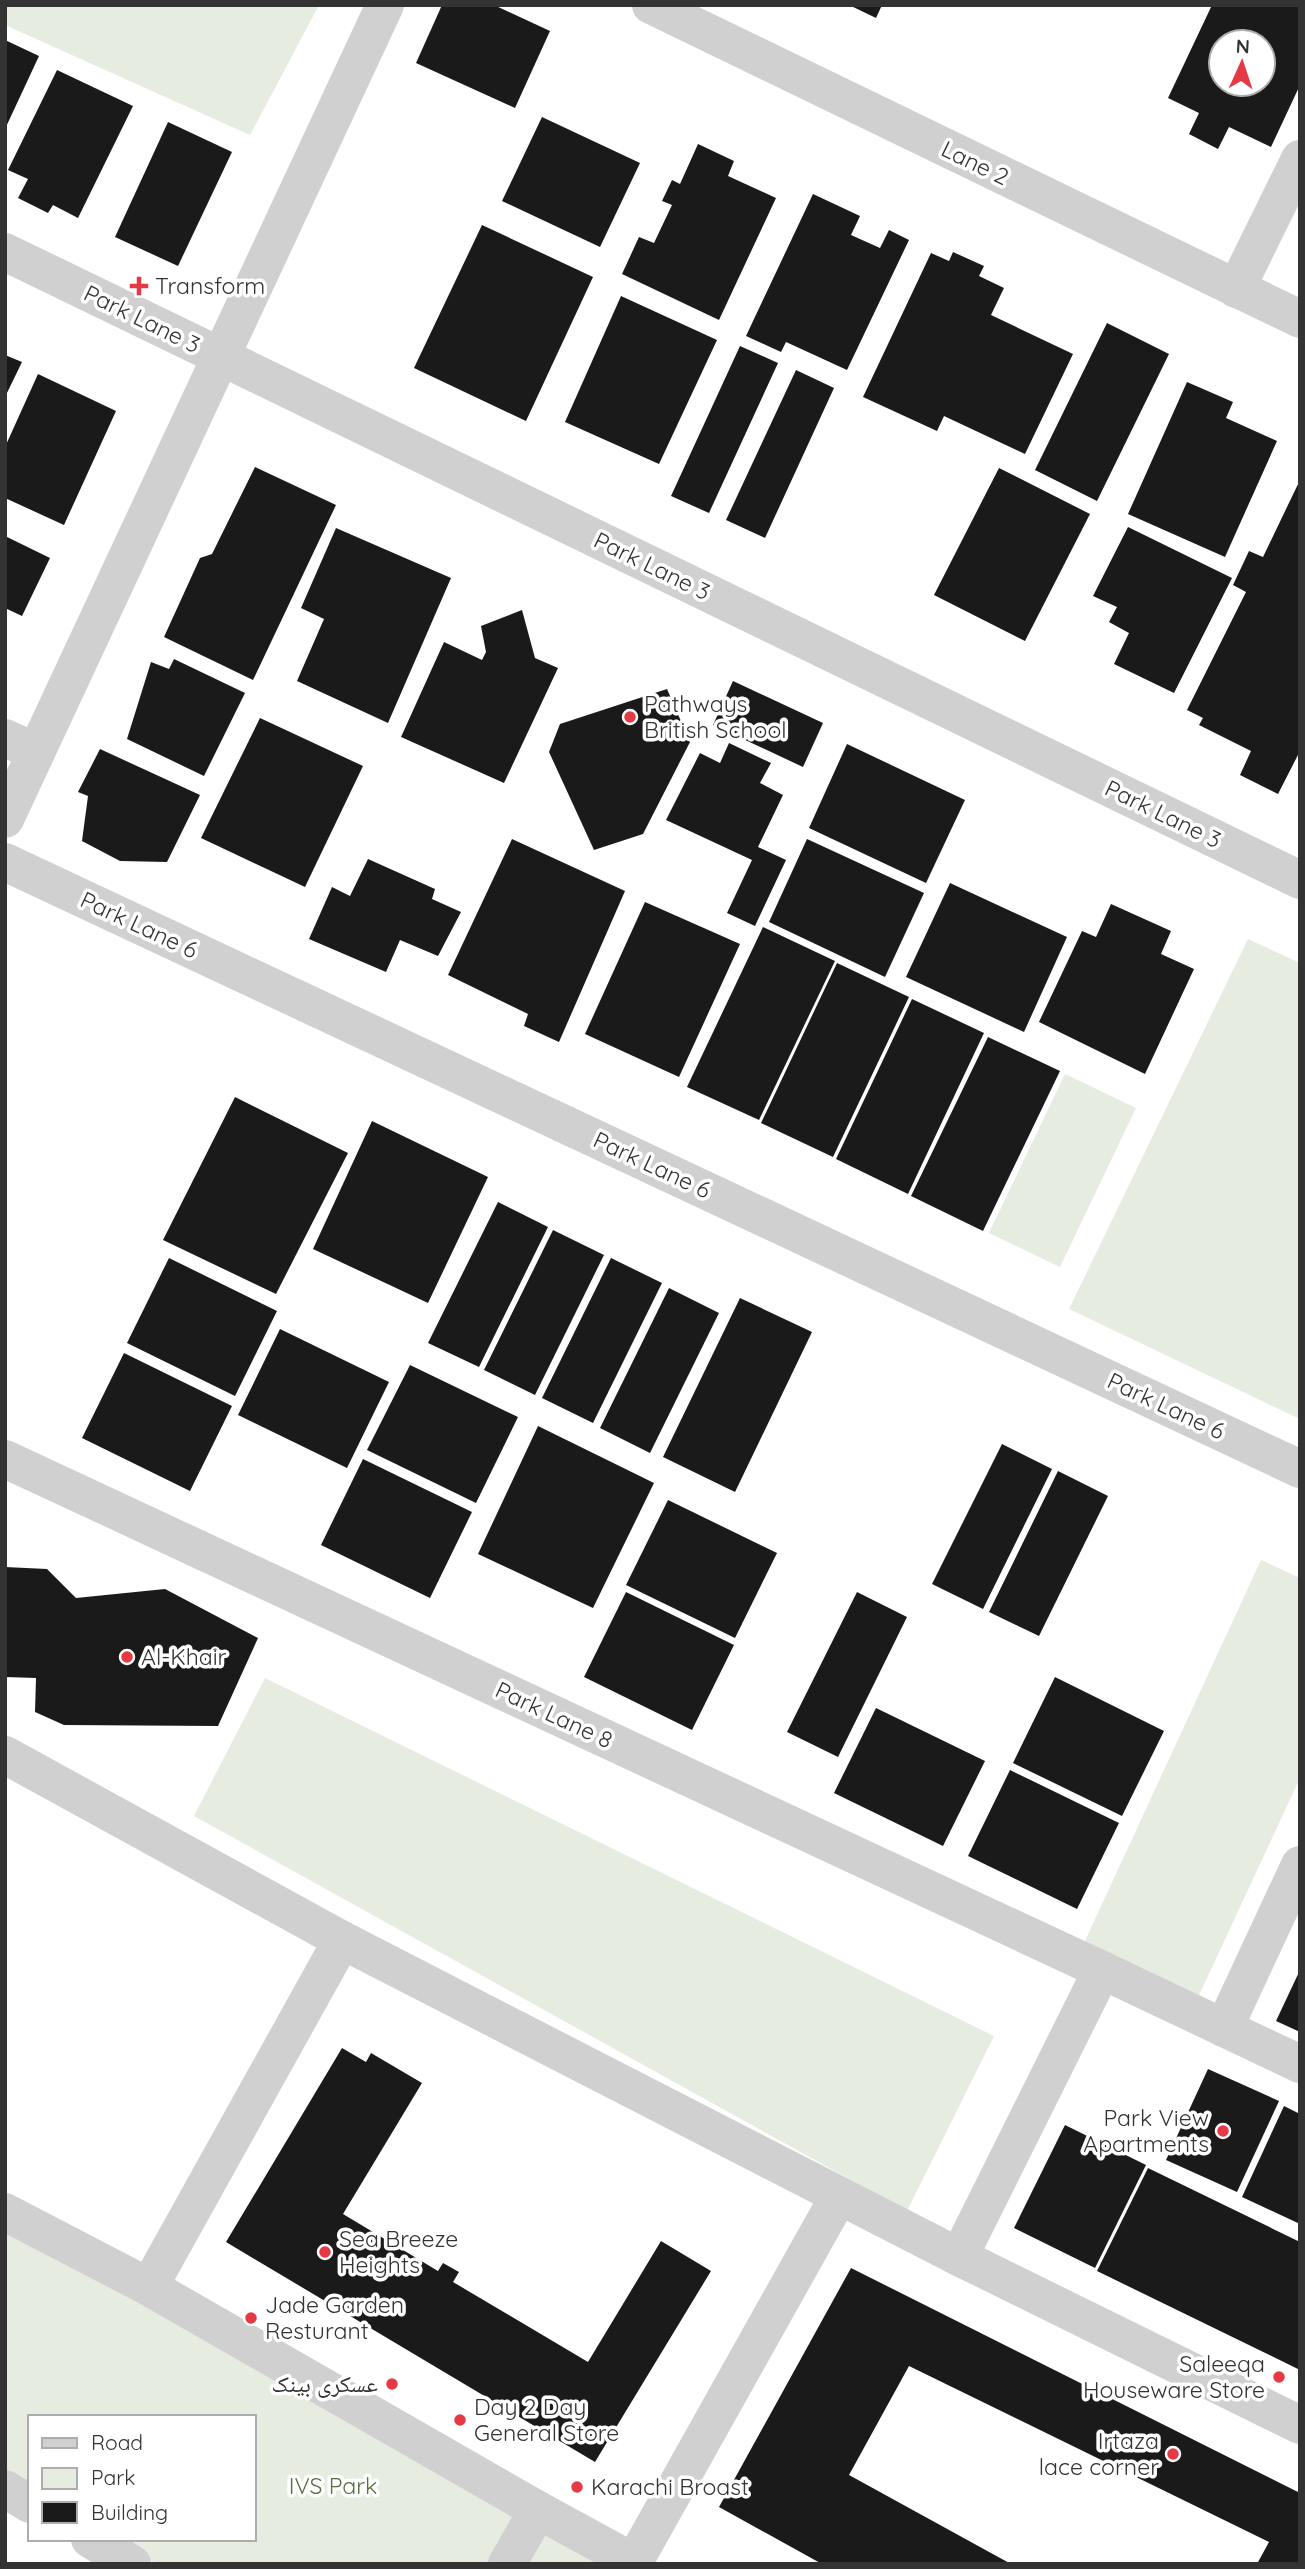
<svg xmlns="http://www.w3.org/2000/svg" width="1305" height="2569" viewBox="0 0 1305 2569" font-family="Quicksand,'Noto Naskh Arabic',sans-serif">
<rect width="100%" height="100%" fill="#fff"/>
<!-- green -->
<g fill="#e6ecdf">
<polygon points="5,5 319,5 250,135 5,25"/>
<polygon points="1248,939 1300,963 1300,1419 1069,1309"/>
<polygon points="1065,1074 1136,1108 1060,1267 989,1233"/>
<polygon points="1261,1560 1300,1578 1300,1778 1193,2008 1078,1956"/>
<polygon points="265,1678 994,2036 907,2211 194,1816"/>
<polygon points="5,2215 632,2564 157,2564 114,2539 254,2539 254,2417 30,2417 30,2491 5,2477"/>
</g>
<!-- building -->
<g fill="#1a1a1a" fill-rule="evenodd">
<polygon points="442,5 494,5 550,31 515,108 416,63"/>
<polygon points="849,5 882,5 876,18"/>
<path d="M1212 5H1300V85L1271 147 1229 127 1218 149 1189 134 1199 113 1168 98ZM1221 42H1263V84H1221Z"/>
<polygon points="5,40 39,56 5,129"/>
<polygon points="57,70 133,106 78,218 53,205 48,213 18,198 28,179 8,170"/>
<polygon points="542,117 640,163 600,247 502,201"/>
<polygon points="168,122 232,152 178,266 115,237"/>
<polygon points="698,144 734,161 728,176 776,198 719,320 622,274 639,237 654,243 672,205 662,201 672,180 680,184"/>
<polygon points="813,194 860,216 851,235 880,248 889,230 909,240 847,370 786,342 781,352 746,336"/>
<polygon points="482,225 593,277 526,421 414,368"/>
<polygon points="953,252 984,266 979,276 1004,288 991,315 1073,354 1025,454 944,416 937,431 863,397 931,253 949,261"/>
<polygon points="621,296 717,340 659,464 565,422"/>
<polygon points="1107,323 1169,354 1097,501 1035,470"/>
<polygon points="740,346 778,363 709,513 671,496"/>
<polygon points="5,355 22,362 5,397"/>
<polygon points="796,370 834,388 765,538 726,520"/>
<polygon points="38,374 116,411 64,525 5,498 5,447"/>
<polygon points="1187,382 1233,402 1226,418 1277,441 1225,557 1128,514"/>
<polygon points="255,467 336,505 253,680 164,637 200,558 212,554"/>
<polygon points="999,468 1090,514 1025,641 934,595"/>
<polygon points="1300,480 1300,751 1278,794 1240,775 1251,751 1199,725 1203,718 1187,710 1246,592 1233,585 1249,551 1263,557"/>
<polygon points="1128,527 1232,578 1174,693 1114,664 1129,633 1109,622 1117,607 1093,596"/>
<polygon points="336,528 451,578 388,723 297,681 324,619 301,608"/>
<polygon points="5,536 50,558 22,616 5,608"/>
<polygon points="522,610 535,658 558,668 504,783 401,737 444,642 482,660 486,652 481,626"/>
<polygon points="174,659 245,693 204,776 127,739 151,662 169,669"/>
<polygon points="733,681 823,723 803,767 713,725"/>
<polygon points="667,689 690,742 643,834 594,850 549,752 560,724"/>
<polygon points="260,718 363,766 305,887 201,838"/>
<polygon points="729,743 771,763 760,783 783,795 758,847 786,860 755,926 727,913 752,860 666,820 700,753 720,763"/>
<polygon points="847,744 965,800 926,883 809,828"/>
<polygon points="100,749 200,795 167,862 120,861 82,841 88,796 78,792"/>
<polygon points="512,839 625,891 559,1042 524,1026 528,1014 448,975"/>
<polygon points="807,839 924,893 885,977 769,922"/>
<polygon points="368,859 435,889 432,899 461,912 438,956 400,940 386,972 309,939 332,887 350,896"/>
<polygon points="950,883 1067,937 1024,1032 906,977"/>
<polygon points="645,902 740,944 679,1077 585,1034"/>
<polygon points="1111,904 1171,931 1161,954 1194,969 1145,1074 1039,1022 1082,931 1096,937"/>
<polygon points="763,927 835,961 759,1120 687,1087"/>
<polygon points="837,963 909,997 833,1157 761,1123"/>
<polygon points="912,999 984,1033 908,1194 836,1159"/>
<polygon points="988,1037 1060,1071 983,1231 911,1196"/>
<polygon points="235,1097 348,1153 276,1294 163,1240"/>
<polygon points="372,1121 488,1177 428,1303 313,1249"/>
<polygon points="498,1202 548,1227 479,1367 428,1343"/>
<polygon points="553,1230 604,1255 535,1395 484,1370"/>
<polygon points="169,1258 277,1311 235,1396 127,1343"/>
<polygon points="611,1258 662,1283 593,1423 542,1398"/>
<polygon points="669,1288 719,1313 650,1453 600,1428"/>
<polygon points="740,1298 812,1332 735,1492 663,1457"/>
<polygon points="280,1329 389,1382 347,1468 238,1415"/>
<polygon points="124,1353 232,1406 190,1491 82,1438"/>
<polygon points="410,1365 518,1417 476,1503 367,1450"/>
<polygon points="538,1426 654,1483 593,1608 478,1554"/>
<polygon points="1002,1444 1052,1469 983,1609 932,1584"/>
<polygon points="363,1459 472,1512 430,1598 321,1545"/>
<polygon points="1058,1471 1108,1496 1039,1636 989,1612"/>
<polygon points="668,1500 777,1553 735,1638 626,1585"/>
<polygon points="5,1567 47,1569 76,1598 165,1589 258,1638 218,1726 64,1725 35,1712 36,1678 5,1677"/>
<polygon points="626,1592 734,1645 692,1730 584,1677"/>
<polygon points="857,1592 907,1617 838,1757 787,1732"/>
<polygon points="1055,1677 1164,1731 1122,1816 1013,1763"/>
<polygon points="876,1708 985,1761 943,1846 834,1793"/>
<polygon points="1010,1770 1119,1823 1077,1909 968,1856"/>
<polygon points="1300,1970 1300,2032 1276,2021"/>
<polygon points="342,2048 366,2062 371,2053 422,2083 343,2214 438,2271 443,2263 459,2272 453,2282 588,2362 661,2241 711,2271 595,2462 226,2242"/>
<polygon points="1208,2069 1279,2101 1237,2192 1166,2160"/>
<polygon points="1284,2106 1300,2114 1300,2224 1242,2197"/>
<polygon points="1065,2125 1146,2165 1095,2268 1014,2228"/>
<polygon points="1148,2168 1300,2242 1300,2370 1097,2271"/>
<polygon points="851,2268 1300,2493 1300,2564 1257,2564 1269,2542 909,2366 849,2475 1011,2564 822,2564 719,2507"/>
</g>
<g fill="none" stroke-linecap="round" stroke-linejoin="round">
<!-- minor -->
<g stroke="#d0d0d0" stroke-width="38">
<polyline points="651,5 1300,319"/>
<polyline points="5,252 1300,880"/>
<polyline points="1236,289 1300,159"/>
<polyline points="5,738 36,752"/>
<polyline points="5,819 385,5"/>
<polyline points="5,862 1300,1469"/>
<polyline points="5,1459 1102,1970 1300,2064"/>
<polyline points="5,1755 342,1940 959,2257 1300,2425"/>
<polyline points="1224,2028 1300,1865"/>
<polyline points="5,2212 149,2287 538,2510 637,2564"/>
<polyline points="959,2257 1102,1970"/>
<polyline points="149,2287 342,1940"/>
<polyline points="5,2489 30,2504"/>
<polyline points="90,2539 132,2564"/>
<polyline points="634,2562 839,2196"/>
<polyline points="507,2564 538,2510"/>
</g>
</g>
<!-- markers -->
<g fill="#e63946" stroke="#fff" stroke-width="2.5">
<path d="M135.5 275.5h7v7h7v7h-7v7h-7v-7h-7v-7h7z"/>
<circle cx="630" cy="717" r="7"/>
<circle cx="127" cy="1657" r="7"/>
<circle cx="1223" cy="2131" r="7"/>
<circle cx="325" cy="2252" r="7"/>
<circle cx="251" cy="2318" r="7"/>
<circle cx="1279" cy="2377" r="7"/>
<circle cx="392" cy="2384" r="7"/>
<circle cx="460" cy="2420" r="7"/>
<circle cx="1173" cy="2454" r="7"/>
<circle cx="577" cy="2487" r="7"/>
</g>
<g text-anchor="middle" stroke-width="7" stroke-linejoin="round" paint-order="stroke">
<!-- street labels -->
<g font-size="23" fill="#333" stroke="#fff">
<text transform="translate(975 163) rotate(26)" y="8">Lane 2</text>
<text transform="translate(142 319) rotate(26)" y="8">Park Lane 3</text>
<text transform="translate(652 566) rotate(26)" y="8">Park Lane 3</text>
<text transform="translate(1163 814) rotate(26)" y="8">Park Lane 3</text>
<text transform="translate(139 925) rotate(25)" y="8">Park Lane 6</text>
<text transform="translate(652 1165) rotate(25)" y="8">Park Lane 6</text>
<text transform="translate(1166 1406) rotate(25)" y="8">Park Lane 6</text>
<text transform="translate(554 1715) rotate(25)" y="8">Park Lane 8</text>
</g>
<!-- poi labels -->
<g font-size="23" fill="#333" stroke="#fff" text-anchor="start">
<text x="155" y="294">Transform</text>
<text x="644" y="712">Pathways<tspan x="644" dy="26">British School</tspan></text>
<text x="141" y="1665">Al-Khair</text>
<text x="1209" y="2126" text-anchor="end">Park View<tspan x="1209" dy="26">Apartments</tspan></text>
<text x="339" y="2247">Sea Breeze<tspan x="339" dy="26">Heights</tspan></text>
<text x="265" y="2313">Jade Garden<tspan x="265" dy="26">Resturant</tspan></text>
<text x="1265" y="2372" text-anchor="end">Saleeqa<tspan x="1265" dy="26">Houseware Store</tspan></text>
<text x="378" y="2392" text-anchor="end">عسکری بینک</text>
<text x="474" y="2415">Day 2 Day<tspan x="474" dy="26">General Store</tspan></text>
<text x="1159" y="2449" text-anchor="end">Irtaza<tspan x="1159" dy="26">lace corner</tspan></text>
<text x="591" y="2495">Karachi Broast</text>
</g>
<!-- park labels -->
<g font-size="23" fill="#56703f" stroke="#fff">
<text x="333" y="2494">IVS Park</text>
</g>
</g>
<!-- border -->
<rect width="1305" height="2569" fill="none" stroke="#333333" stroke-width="14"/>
<!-- legend -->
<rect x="28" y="2415" width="228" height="126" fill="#ffffff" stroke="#adadad" stroke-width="2"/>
<rect x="42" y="2438" width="35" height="10" fill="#d0d0d0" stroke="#adadad" stroke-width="2"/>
<text x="91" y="2450" font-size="21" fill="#333333">Road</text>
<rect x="42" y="2468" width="35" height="21" fill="#e6ecdf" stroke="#adadad" stroke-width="2"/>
<text x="91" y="2485" font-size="21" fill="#333333">Park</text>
<rect x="42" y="2502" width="35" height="21" fill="#1a1a1a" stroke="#adadad" stroke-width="2"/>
<text x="91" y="2520" font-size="21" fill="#333333">Building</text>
<!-- north arrow -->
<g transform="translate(1242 63) rotate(3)"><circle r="33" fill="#ffffff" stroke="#adadad" stroke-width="2"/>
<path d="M0-5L12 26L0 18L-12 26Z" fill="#e63946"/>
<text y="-10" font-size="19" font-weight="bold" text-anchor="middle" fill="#333333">N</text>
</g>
</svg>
